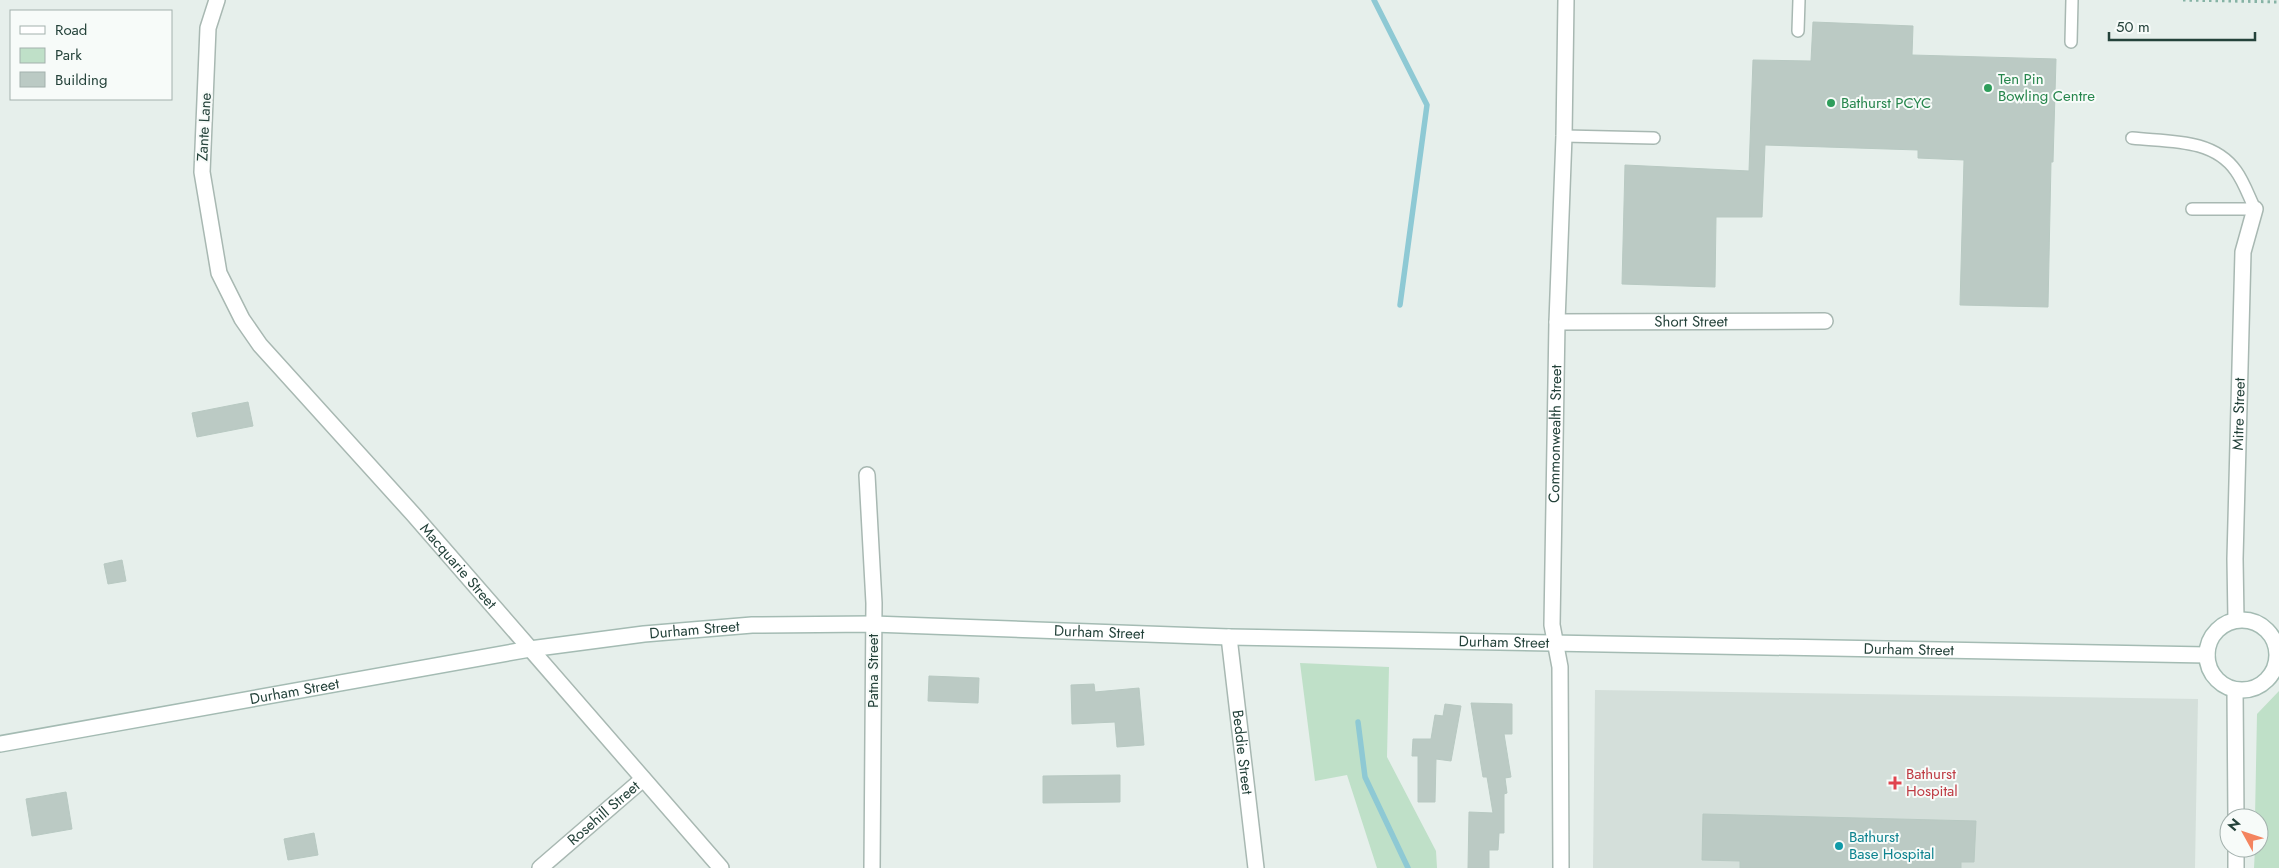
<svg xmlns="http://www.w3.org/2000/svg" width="2279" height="868" viewBox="0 0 2279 868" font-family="Jost,sans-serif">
<rect width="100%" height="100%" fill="#e6efeb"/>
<!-- built -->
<polygon fill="#d4dfda" points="1595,690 2198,699 2195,868 1593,868"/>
<!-- green -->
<g fill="#bfe0c8">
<polygon points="1300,663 1389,667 1387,757 1436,851 1437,868 1377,868 1347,775 1315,781"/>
<polygon points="2279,691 2279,868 2254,868 2255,848 2259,848 2259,818 2255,818 2257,714"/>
</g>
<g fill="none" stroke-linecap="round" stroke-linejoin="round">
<!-- stream -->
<g stroke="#8ec9d4" stroke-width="5.5">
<polyline points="1374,0 1427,105 1400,305"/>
<polyline points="1358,722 1365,777 1408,868"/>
</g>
</g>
<!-- building -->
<g fill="#bbcac4" stroke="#b8c9c2">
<polygon points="1813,22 1913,26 1912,55 2056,59 2053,162 2051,162 2048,307 1960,305 1964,160 1918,158 1918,150 1765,145 1762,217 1716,217 1715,287 1622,284 1625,165 1749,171 1753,60 1811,61"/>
<polygon points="248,402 253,426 197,437 192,413"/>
<polygon points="122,560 126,581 108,584 104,564"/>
<polygon points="929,676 979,678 978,703 928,701"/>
<polygon points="1094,684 1095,692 1139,688 1144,745 1117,747 1115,722 1072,724 1071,685"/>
<polygon points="1471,703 1512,704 1512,734 1504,734 1511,777 1505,778 1507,793 1504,794 1504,833 1499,833 1498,850 1489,850 1489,868 1468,868 1469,812 1493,813 1487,777 1483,777"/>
<polygon points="1445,704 1461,706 1451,761 1436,759 1435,802 1418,802 1418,756 1412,756 1413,739 1431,739 1435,715 1443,716"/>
<polygon points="1120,775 1120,802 1043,803 1043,776"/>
<polygon points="66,792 72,829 32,836 26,799"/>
<polygon points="1703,814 1976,821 1974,862 1961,862 1961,868 1740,868 1740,861 1702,860"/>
<polygon points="314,833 318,855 288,860 284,839"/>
</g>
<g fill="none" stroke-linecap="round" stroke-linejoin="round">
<defs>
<g id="lane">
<polyline points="1798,31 1799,0"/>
<polyline points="2071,42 2072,0"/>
<polyline points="1564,136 1654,138"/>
<path d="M2132 138C2168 142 2213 138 2236 171 2244 182 2249 197 2255 209H2192"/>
</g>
<g id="street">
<path id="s1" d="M217 0 208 28 202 172 219 273 242 319 260 345 413 514 721 868"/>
<path id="s2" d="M1557 322 1825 321"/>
<polyline points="867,475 874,603 872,868"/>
<path id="s3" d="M2236 620 2235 559 2243 252 2255 209"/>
<path id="s4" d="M1229 637 1256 868"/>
<polyline points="2235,690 2236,818"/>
<polyline points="2236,848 2236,868"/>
<path id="s5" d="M540 868 643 779"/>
<path id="s6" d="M1561 868 1560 667 1552 625 1557 322 1564 136 1566 0"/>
</g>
<g id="secondary">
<circle cx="2242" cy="655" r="35"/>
<path id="s7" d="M0 744 530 649 644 634 752 625 873 624 1229 637 2207 655"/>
</g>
</defs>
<!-- lane casing -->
<use href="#lane" stroke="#a8b8b2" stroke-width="14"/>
<!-- street casing -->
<use href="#street" stroke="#a8b8b2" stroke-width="18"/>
<!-- secondary casing -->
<use href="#secondary" stroke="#a4bbb3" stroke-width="18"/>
<!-- path -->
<polyline stroke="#86b3a5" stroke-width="3" stroke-dasharray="2.5 4" stroke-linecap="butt" points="2183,0 2279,2"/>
<!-- lane -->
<use href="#lane" stroke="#fff" stroke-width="11"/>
<!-- street -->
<use href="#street" stroke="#fff" stroke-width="15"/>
<!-- secondary -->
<use href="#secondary" stroke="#fff" stroke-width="15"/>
</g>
<!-- markers -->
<g fill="#2e9e5b" stroke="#f7fbf9" stroke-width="2">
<circle cx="1988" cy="88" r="5"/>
<circle cx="1831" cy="103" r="5"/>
</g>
<path fill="#e0444e" stroke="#f7fbf9" stroke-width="2" d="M1892.5 775.5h5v5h5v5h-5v5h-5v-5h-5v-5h5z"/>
<circle fill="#0f9aa8" stroke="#f7fbf9" stroke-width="2" cx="1839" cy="846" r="5"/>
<g text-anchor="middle" stroke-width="4" stroke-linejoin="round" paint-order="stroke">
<!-- leisure labels -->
<g font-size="15" fill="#27864d" stroke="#f7fbf9" text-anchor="start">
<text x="1998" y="84">Ten Pin<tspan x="1998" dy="17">Bowling Centre</tspan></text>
<text x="1841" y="108">Bathurst PCYC</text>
</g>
<!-- street labels -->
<g font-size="15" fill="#24423a" stroke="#f7fbf9">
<text transform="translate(204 127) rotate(-87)" y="5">Zante Lane</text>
<text dy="5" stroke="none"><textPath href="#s2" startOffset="134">Short Street</textPath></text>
<text dy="5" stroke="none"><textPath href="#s3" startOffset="206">Mitre Street</textPath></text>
<text dy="5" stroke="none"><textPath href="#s6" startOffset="435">Commonwealth Street</textPath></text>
<text dy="5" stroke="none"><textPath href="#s1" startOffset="656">Macquarie Street</textPath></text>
<text dy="5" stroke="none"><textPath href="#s7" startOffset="704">Durham Street</textPath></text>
<text dy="5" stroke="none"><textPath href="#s7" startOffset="1109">Durham Street</textPath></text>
<text dy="5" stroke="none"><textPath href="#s7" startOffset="1514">Durham Street</textPath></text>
<text dy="5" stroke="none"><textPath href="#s7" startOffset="1919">Durham Street</textPath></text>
<text transform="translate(873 671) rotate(-90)" y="5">Patna Street</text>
<text dy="5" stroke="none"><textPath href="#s7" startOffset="299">Durham Street</textPath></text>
<text dy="5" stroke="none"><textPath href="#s4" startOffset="116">Beddie Street</textPath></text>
<text dy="5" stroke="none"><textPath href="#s5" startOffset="84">Rosehill Street</textPath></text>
</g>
<!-- health labels -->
<g font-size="15" fill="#be3a42" stroke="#f7fbf9" text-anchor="start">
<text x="1906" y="779">Bathurst<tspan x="1906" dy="17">Hospital</tspan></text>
</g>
<!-- culture labels -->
<g font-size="15" fill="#0d838f" stroke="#f7fbf9" text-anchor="start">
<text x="1849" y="842">Bathurst<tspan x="1849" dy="17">Base Hospital</tspan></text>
</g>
</g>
<!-- legend -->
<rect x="10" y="10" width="162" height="90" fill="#f7fbf9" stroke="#a3b1ad"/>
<rect x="20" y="26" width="25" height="8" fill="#ffffff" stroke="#a3b1ad"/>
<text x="55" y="35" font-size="15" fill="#24423a">Road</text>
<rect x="20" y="48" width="25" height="15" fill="#bfe0c8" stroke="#a3b1ad"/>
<text x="55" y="60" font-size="15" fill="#24423a">Park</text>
<rect x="20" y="72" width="25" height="15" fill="#bbcac4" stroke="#a3b1ad"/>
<text x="55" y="85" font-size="15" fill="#24423a">Building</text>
<!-- north arrow -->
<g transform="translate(2244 833) rotate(310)"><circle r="24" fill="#f7fbf9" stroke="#a3b1ad"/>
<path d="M0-4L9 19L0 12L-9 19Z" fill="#f4845f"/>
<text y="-8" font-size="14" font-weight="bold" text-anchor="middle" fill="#24423a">N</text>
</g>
<!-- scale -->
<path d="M2109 32v8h146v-8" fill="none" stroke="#24423a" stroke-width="2.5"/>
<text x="2116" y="32" font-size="15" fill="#24423a" stroke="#f7fbf9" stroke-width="4" paint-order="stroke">50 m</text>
</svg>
